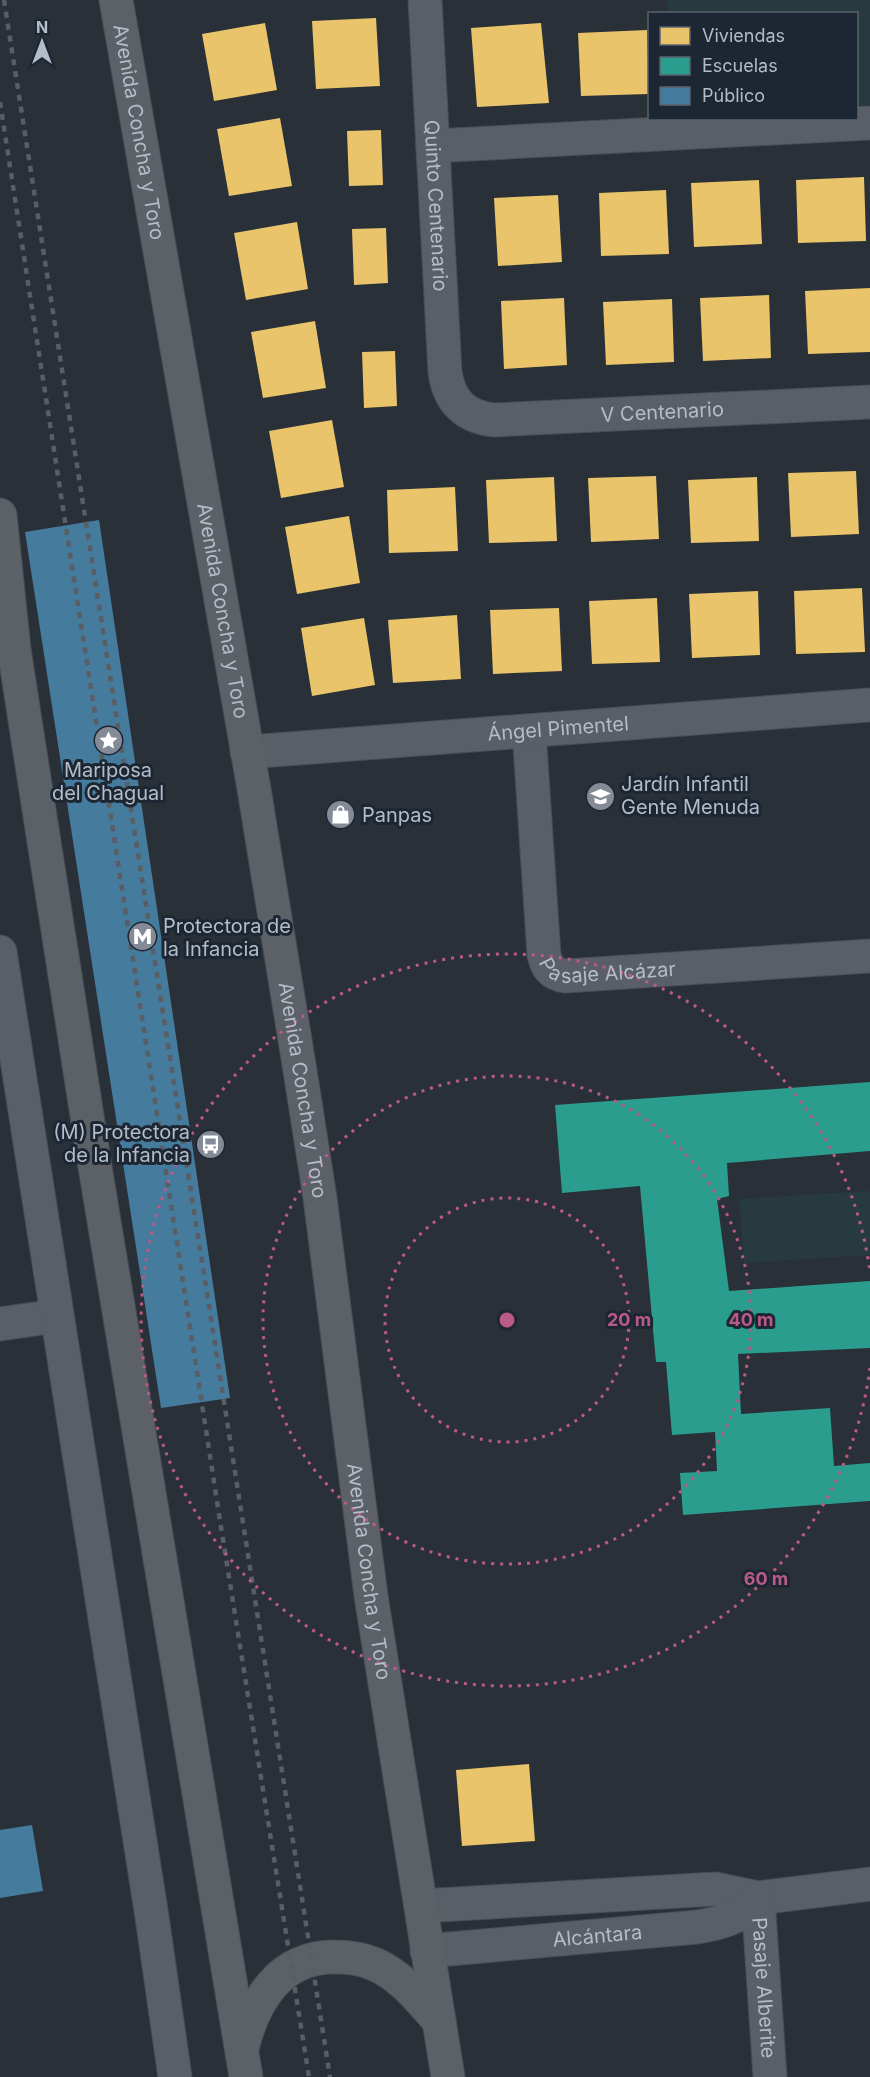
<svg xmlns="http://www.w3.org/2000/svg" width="870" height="2077" viewBox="0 0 870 2077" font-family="Inter,sans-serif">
<rect width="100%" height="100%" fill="#2a3038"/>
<!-- green -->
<g fill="#273a3e">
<polygon points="667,0 870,0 870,105 857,106 856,14 668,13"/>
<polygon points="870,1191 870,1255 744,1263 739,1199"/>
</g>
<!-- homes -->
<g fill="#e9c46a">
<polygon points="376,18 380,86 316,89 312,21"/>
<polygon points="265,23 277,90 214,101 202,34"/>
<polygon points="541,23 549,103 477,107 471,28"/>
<polygon points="647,30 649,94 581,96 578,33"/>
<polygon points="280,118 292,186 229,196 217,129"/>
<polygon points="381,130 383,185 349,186 347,131"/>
<polygon points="864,177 866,241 798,243 796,180"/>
<polygon points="759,180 762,244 694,247 691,183"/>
<polygon points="666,190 669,254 601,256 599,193"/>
<polygon points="558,195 562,262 498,266 494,198"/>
<polygon points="297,222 308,289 246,300 234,233"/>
<polygon points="386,228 388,283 354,285 352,229"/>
<polygon points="870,288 870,352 808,354 805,291"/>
<polygon points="769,295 771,358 703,361 700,298"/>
<polygon points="564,298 567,365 504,369 501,301"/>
<polygon points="672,299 674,362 606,365 603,302"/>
<polygon points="315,321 326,388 263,398 251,332"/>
<polygon points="395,351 397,406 364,408 362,352"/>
<polygon points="332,420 344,487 281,498 269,431"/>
<polygon points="856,471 859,534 791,537 788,473"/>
<polygon points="656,476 659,539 591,542 588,478"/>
<polygon points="554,477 557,541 489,543 486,480"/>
<polygon points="757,477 759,541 691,543 688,480"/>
<polygon points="455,487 458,551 389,553 387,490"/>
<polygon points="349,516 360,583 297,594 285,527"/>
<polygon points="862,588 865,652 796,654 794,591"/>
<polygon points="758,591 760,655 692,658 689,594"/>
<polygon points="657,598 660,662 592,664 589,601"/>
<polygon points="559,608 562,671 493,674 490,610"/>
<polygon points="457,615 461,679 393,683 388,620"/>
<polygon points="364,618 375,685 312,696 301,628"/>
<polygon points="529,1764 535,1841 462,1846 456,1770"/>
</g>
<!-- schools -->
<polygon fill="#2a9d8f" points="870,1082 870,1151 727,1163 729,1196 717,1199 729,1291 870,1281 870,1348 738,1354 741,1414 830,1408 834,1466 870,1463 870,1501 683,1515 680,1473 717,1471 715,1432 672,1435 666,1362 656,1362 640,1186 562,1193 555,1105"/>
<!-- public -->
<g fill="#457b9d">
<polygon points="99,520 230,1398 161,1408 25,532"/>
<polygon points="32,1825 43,1891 0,1898 0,1830"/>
</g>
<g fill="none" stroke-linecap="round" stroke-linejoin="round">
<defs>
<g id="minor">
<path id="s1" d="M425 0 445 372C449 401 465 417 494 420L870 402"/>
<polyline points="433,146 870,123"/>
<path id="s2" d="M529 731 544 955C547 968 552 974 565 976L870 956"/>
<polyline points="0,1324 56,1316"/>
<path id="s3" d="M758 1898 770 2077"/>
<polyline points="421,1906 715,1889 758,1898 870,1884"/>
<path id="s4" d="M427 1951 697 1927C722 1923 740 1918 758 1898"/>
</g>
<g id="tertiary">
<path id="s5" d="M247 752 870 705"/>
<polyline points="0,952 152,1917 175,2077"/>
</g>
<g id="primary">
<path id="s6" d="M116 0 254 789 301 1077 320 1198 371 1596 448 2077"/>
<polyline points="0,515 14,649 29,746 96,1173 246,2077"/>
<path d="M242 2048C254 2001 279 1957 334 1957 348 1957 361 1958 374 1964 401 1975 420 2000 439 2021"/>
</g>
</defs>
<!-- minor casing -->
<use href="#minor" stroke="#484c53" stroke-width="35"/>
<!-- tertiary casing -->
<use href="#tertiary" stroke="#484c53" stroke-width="35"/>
<!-- primary casing -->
<use href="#primary" stroke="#484c55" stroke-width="35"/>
<!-- minor -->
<use href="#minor" stroke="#5a5e66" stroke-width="33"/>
<!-- tertiary -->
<use href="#tertiary" stroke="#5a5e66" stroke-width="33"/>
<!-- primary -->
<use href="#primary" stroke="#5c6168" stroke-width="33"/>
<!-- rail -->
<g stroke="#595d64" stroke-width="4.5" stroke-dasharray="6 6" stroke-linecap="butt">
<polyline points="4,0 330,2077"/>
<polyline points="0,102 221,1527 309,2077"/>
</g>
</g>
<!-- distance rings -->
<g fill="none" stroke="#bc5a87" stroke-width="3" stroke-dasharray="3 6">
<circle cx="507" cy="1320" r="122"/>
<circle cx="507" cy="1320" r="244"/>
<path d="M870 1368A366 366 0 1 1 870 1272"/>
</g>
<!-- icons -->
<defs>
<symbol id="sight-disc" viewBox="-11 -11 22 22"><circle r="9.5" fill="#848b96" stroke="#1d2633"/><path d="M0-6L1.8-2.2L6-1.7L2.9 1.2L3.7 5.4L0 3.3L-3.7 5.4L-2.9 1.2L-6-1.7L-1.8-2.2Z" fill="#fff"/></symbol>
<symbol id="school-disc" viewBox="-11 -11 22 22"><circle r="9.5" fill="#848b96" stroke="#1d2633"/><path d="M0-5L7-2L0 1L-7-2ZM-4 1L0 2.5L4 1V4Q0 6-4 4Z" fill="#fff"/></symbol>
<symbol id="shop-disc" viewBox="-11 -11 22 22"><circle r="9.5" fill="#848b96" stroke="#1d2633"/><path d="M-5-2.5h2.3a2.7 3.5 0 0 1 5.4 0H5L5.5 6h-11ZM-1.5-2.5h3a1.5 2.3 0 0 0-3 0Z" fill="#fff"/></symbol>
<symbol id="metro-disc" viewBox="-11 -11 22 22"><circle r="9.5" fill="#848b96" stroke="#1d2633"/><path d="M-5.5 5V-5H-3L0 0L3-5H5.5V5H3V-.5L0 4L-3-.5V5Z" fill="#fff"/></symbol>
<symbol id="bus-disc" viewBox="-11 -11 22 22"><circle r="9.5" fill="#848b96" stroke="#1d2633"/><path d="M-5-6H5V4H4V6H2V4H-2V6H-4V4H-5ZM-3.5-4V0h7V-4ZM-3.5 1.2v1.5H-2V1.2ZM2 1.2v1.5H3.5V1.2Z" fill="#fff"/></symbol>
</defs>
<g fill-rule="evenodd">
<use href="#sight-disc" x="92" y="724" width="33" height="33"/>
<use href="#school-disc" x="584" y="780" width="33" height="33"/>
<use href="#shop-disc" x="324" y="798" width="33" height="33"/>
<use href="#metro-disc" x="126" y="920" width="33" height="33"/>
<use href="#bus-disc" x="194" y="1128" width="33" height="33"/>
</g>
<g text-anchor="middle" stroke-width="6" stroke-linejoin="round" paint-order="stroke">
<!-- street labels -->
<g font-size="20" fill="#b4bcc9" stroke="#1d2633">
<text dy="7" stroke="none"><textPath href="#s6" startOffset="134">Avenida Concha y Toro</textPath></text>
<text dy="7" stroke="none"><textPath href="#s1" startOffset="206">Quinto Centenario</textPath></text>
<text dy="7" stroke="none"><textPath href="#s1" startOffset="616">V Centenario</textPath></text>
<text dy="7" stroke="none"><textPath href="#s6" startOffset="620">Avenida Concha y Toro</textPath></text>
<text dy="7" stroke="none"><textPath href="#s5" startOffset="312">Ángel Pimentel</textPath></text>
<text dy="7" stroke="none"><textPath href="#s2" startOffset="298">Pasaje Alcázar</textPath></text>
<text dy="7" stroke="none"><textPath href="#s6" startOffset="1106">Avenida Concha y Toro</textPath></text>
<text dy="7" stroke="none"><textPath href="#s6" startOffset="1592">Avenida Concha y Toro</textPath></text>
<text dy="7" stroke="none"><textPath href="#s4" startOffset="171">Alcántara</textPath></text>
<text dy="7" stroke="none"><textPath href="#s3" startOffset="90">Pasaje Alberite</textPath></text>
</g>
<!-- poi labels -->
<g font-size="20" fill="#b4bcc9" stroke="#1d2633" text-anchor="start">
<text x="108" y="777" text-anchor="middle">Mariposa<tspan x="108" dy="23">del Chagual</tspan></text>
<text x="621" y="791">Jardín Infantil<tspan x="621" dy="23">Gente Menuda</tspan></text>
<text x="362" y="822">Panpas</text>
<text x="163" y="933">Protectora de<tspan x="163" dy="23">la Infancia</tspan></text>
<text x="190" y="1139" text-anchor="end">(M) Protectora<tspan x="190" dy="23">de la Infancia</tspan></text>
</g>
</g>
<circle cx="507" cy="1320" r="9" fill="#bc5a87" stroke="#1d2633" stroke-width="3"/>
<g font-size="18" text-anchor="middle" font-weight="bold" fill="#bc5a87" stroke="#1d2633" stroke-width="6" stroke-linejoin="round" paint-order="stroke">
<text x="629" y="1326">20 m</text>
<text x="751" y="1326">40 m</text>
<text x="766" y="1585">60 m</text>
</g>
<!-- legend -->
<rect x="648" y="12" width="210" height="108" fill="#1d2633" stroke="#59626f" stroke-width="1.5"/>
<rect x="660" y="27" width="30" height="18" fill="#e9c46a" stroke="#59626f" stroke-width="1.5"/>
<text x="702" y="42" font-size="18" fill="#b4bcc9">Viviendas</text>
<rect x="660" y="57" width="30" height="18" fill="#2a9d8f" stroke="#59626f" stroke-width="1.5"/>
<text x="702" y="72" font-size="18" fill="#b4bcc9">Escuelas</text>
<rect x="660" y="87" width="30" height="18" fill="#457b9d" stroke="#59626f" stroke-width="1.5"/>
<text x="702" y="102" font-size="18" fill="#b4bcc9">Público</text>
<!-- north arrow -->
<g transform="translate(42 42)" stroke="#1d2633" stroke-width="4.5" paint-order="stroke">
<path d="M0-4.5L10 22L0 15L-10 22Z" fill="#b4bcc9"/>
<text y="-9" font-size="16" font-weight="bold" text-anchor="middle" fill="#b4bcc9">N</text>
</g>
</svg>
